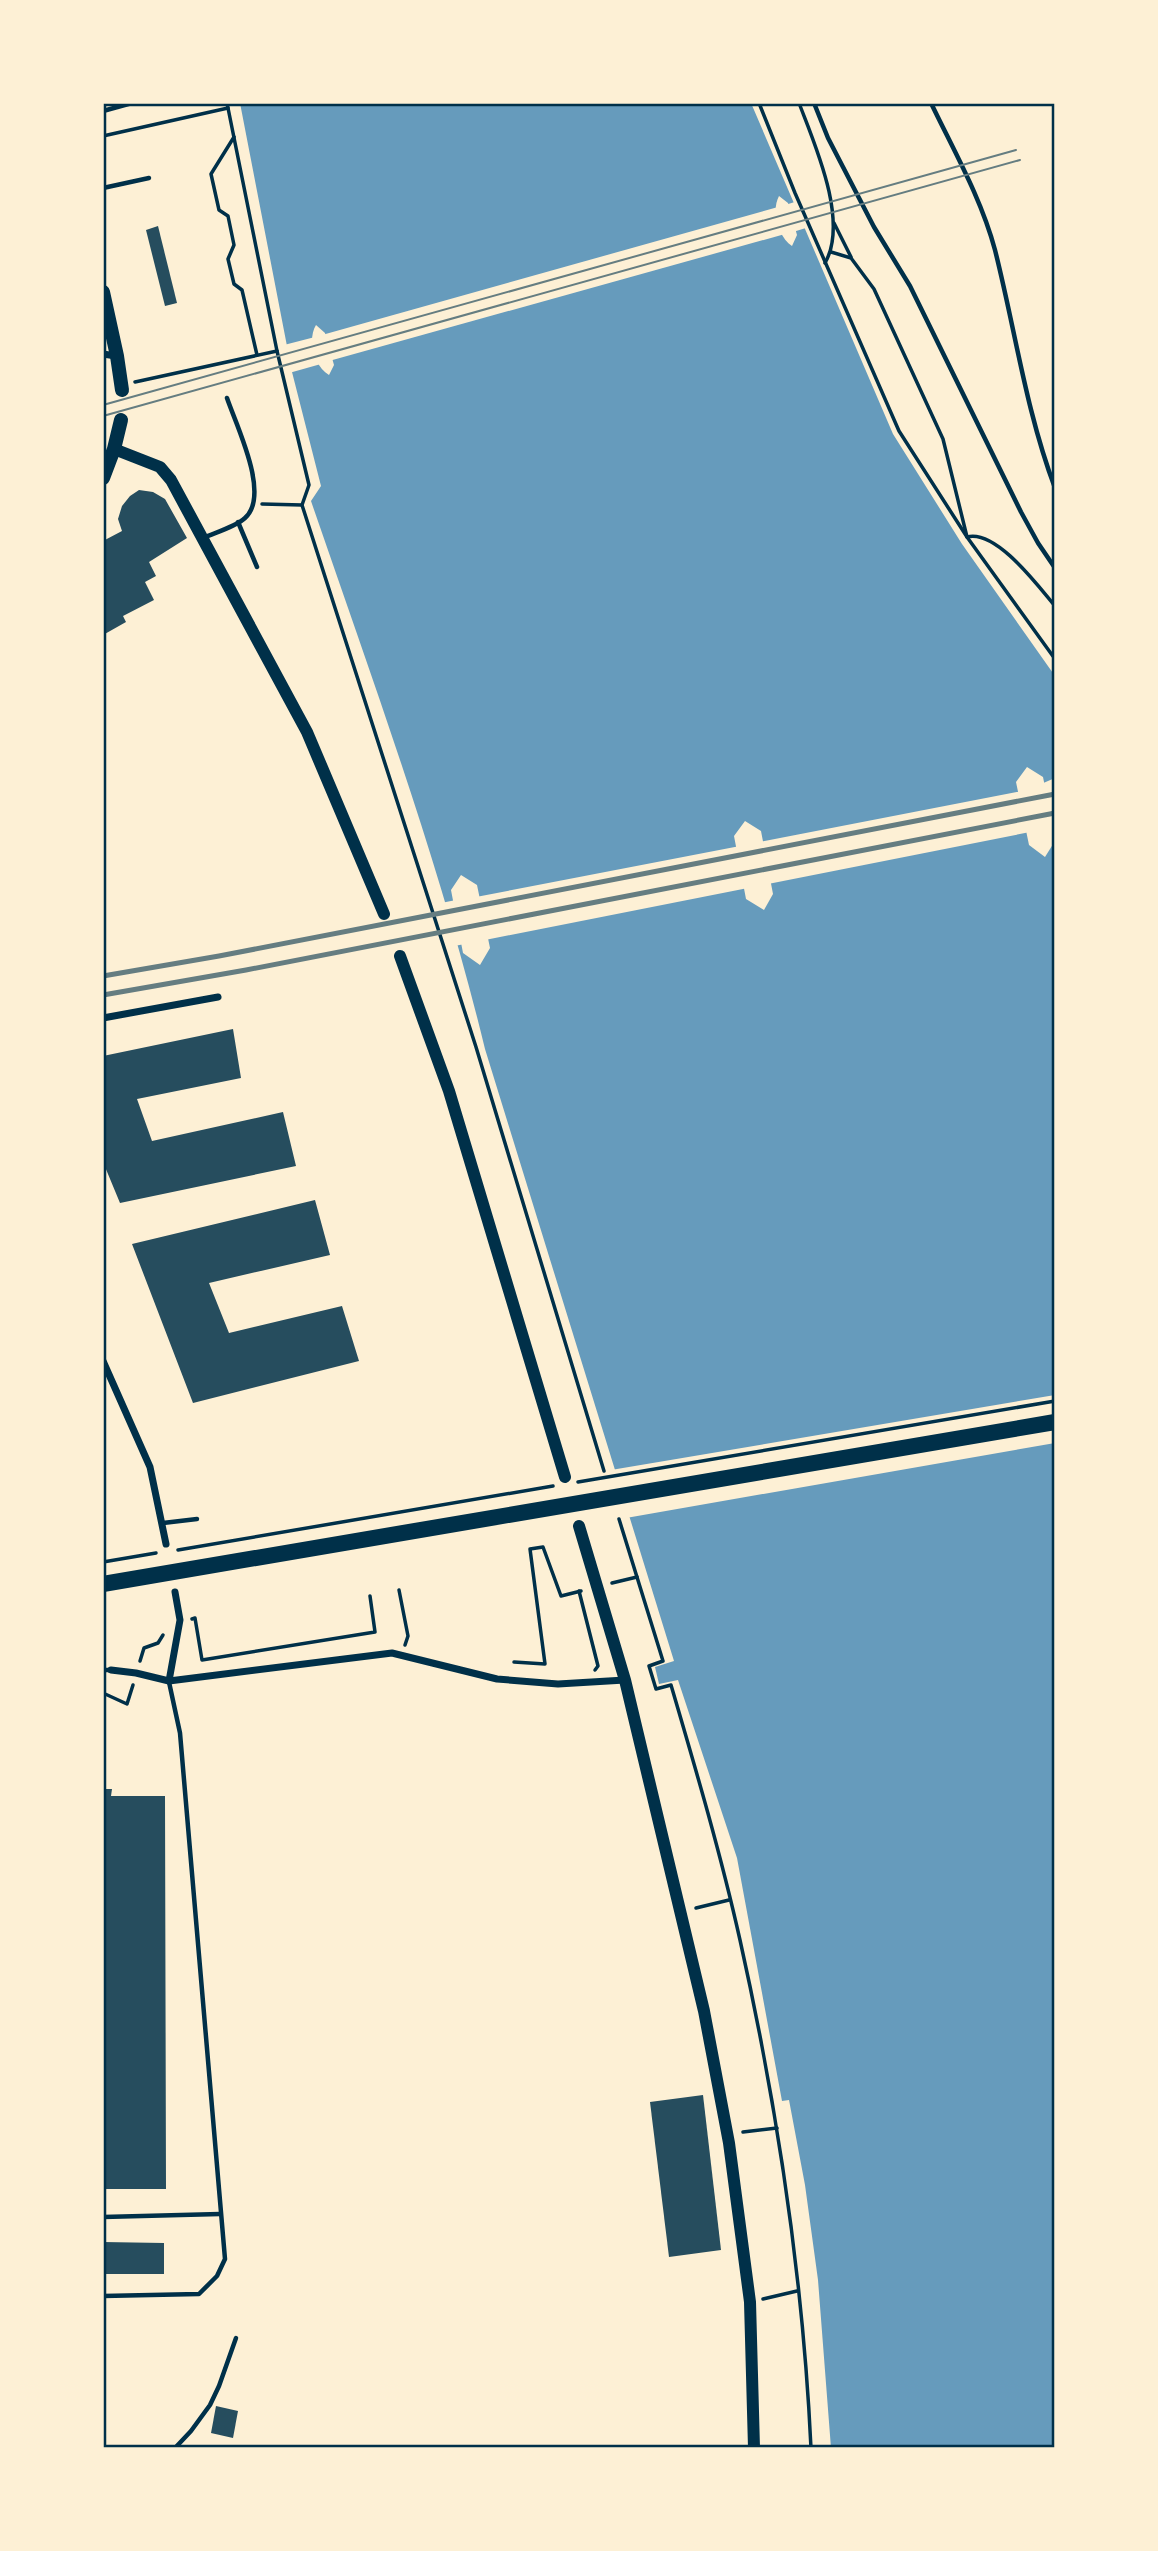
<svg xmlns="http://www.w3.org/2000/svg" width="1158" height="2551" viewBox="0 0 1158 2551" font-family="Quicksand,sans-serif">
<rect width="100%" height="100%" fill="#fdf0d5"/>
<!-- water -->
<path fill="#669bbc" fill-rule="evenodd" d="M240 103H751L893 434 962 544 1055 676V837L1043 777 1027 767 1016 782 1029 845 1045 857 1055 841V2448H831L818 2280 805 2185 789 2100 782 2101 737 1858 678 1680 659 1684 655 1667 674 1661 485 1049C440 863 373 682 311 501L321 486 292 372ZM779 196 788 203 797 235 792 246C778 237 771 211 779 196ZM316 325 325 333 334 365 329 375C314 366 307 340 316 325ZM745 821 761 831 773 894 764 910 746 899 734 836ZM461 875 477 885 490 948 480 965 463 953 451 890Z"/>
<!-- pier -->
<g fill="#fdf0d5">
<polygon points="798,201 809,227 793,232 785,205"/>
<polygon points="778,207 785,234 329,361 322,335"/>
<polygon points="315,337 321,364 289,373 284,345"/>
<polygon points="1055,778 1055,830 1050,830 1041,784"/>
<polygon points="1022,791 1030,832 768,884 760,842"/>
<polygon points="740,846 748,888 485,940 476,897"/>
<polygon points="456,900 465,944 454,946 441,903"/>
<polygon points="1055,1395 1055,1443 626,1518 611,1470"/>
</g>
<!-- building -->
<g fill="#264d5e">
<polygon points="158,226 177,303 165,306 146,230"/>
<polygon points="139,490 153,492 165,499 187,538 149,562 156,576 145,582 154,600 123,616 126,622 103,635 103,541 122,531 118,519 122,506 130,496"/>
<polygon points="233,1029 241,1078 137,1099 152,1141 283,1112 296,1166 120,1203 103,1162 103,1056"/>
<polygon points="315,1200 330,1255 209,1283 229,1333 342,1306 359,1361 193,1403 132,1244"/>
<polygon points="103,1789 112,1789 111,1796 165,1796 166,2189 103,2189"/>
<polygon points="703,2095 721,2250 669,2257 650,2102"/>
<polygon points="103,2242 164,2243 164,2274 103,2274"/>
<polygon points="216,2406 238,2411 233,2438 211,2433"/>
</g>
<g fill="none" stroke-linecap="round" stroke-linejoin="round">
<!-- path -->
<g stroke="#003049" stroke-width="3.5">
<polyline points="227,103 277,351 309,485 302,505 476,1047 604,1471"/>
<polyline points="759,103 795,193 899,431 967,537 1055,659"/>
<path d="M799 103C815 145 849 221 825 263"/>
<polyline points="103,136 228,108"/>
<polyline points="234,137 211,174 219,210 228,216 234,245 228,259 234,284 242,290 257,355"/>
<polyline points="834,223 851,257"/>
<path d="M831 252 851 258 874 289 943 439 967 537C996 529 1038 586 1055 606"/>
<polyline points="135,382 277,351"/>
<polyline points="262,504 302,505"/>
<polyline points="578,1482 1055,1401"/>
<path d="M619 1519 663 1661 649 1666 656 1689 671 1685C696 1770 721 1855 740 1940 777 2106 803 2278 811 2448"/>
<polyline points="178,1550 553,1486"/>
<polyline points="103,1562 156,1553"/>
<polyline points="612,1583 637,1577"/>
<polyline points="399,1590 408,1636 405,1645"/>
<polyline points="579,1591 598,1666 595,1670"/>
<polyline points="192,1619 195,1618 202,1660 375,1632 370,1596"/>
<polyline points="140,1661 144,1648 158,1643 163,1635"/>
<polyline points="514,1662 545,1664 530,1549 543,1547 561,1596 581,1591"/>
<polyline points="103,1693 127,1704 133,1685"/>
<polyline points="696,1908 729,1900"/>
<polyline points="743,2132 777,2128"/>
<polyline points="763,2299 797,2291"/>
</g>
<!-- service -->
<g stroke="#003049" stroke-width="4.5">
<polyline points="814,103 828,138 874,227 910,286 1021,512 1038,543 1055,568"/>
<path d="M931 103C954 151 981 198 995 250 1015 329 1026 411 1055 488"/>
<polyline points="103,111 132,103"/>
<polyline points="103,188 149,178"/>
<polyline points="238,522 257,567"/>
<path d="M205 537C217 532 235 527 245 518 271 495 236 425 227 398"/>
<polyline points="163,1523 197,1519"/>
<polyline points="103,1670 111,1670"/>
<polyline points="103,2217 220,2214"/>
<polyline points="103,2296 199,2294 217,2276 225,2259 180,1733 169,1682"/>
<polyline points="175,2448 191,2431 210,2405 219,2386 236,2338"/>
</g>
<!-- minor -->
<g stroke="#003049" stroke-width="7">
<polyline points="103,354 116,356"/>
<polyline points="103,1018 218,997"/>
<polyline points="103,1361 150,1467 166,1544"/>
<polyline points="111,1670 136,1673 169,1681 392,1653 497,1679 558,1684 625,1680"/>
<polyline points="169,1681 180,1620 175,1592"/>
</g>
<!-- tertiary -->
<g stroke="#003049" stroke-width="12">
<polyline points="114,449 160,467 171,480 307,732 384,914"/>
<polyline points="400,956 449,1091 565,1477"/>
<polyline points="579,1526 625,1680 704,2011 729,2143 750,2302 754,2448"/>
</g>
<!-- secondary -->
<g stroke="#003049" stroke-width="14">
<polyline points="103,292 117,356 122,390"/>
<polyline points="103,478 114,449 121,420"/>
</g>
<!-- primary -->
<polyline stroke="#003049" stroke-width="16" points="103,1584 1055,1422"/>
<!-- tram -->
<g stroke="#657d81" stroke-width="2">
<polyline points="103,405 1016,150"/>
<polyline points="103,416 1020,160"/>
</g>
<!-- rail -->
<g stroke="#657d81" stroke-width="5">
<polyline points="103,976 219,956 1055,794"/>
<polyline points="103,995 246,970 1055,813"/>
</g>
</g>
<!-- border -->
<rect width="1158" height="2551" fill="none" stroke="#fdf0d5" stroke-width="210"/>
<rect x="105" y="105" width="948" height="2341" fill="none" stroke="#003049" stroke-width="2.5"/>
</svg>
